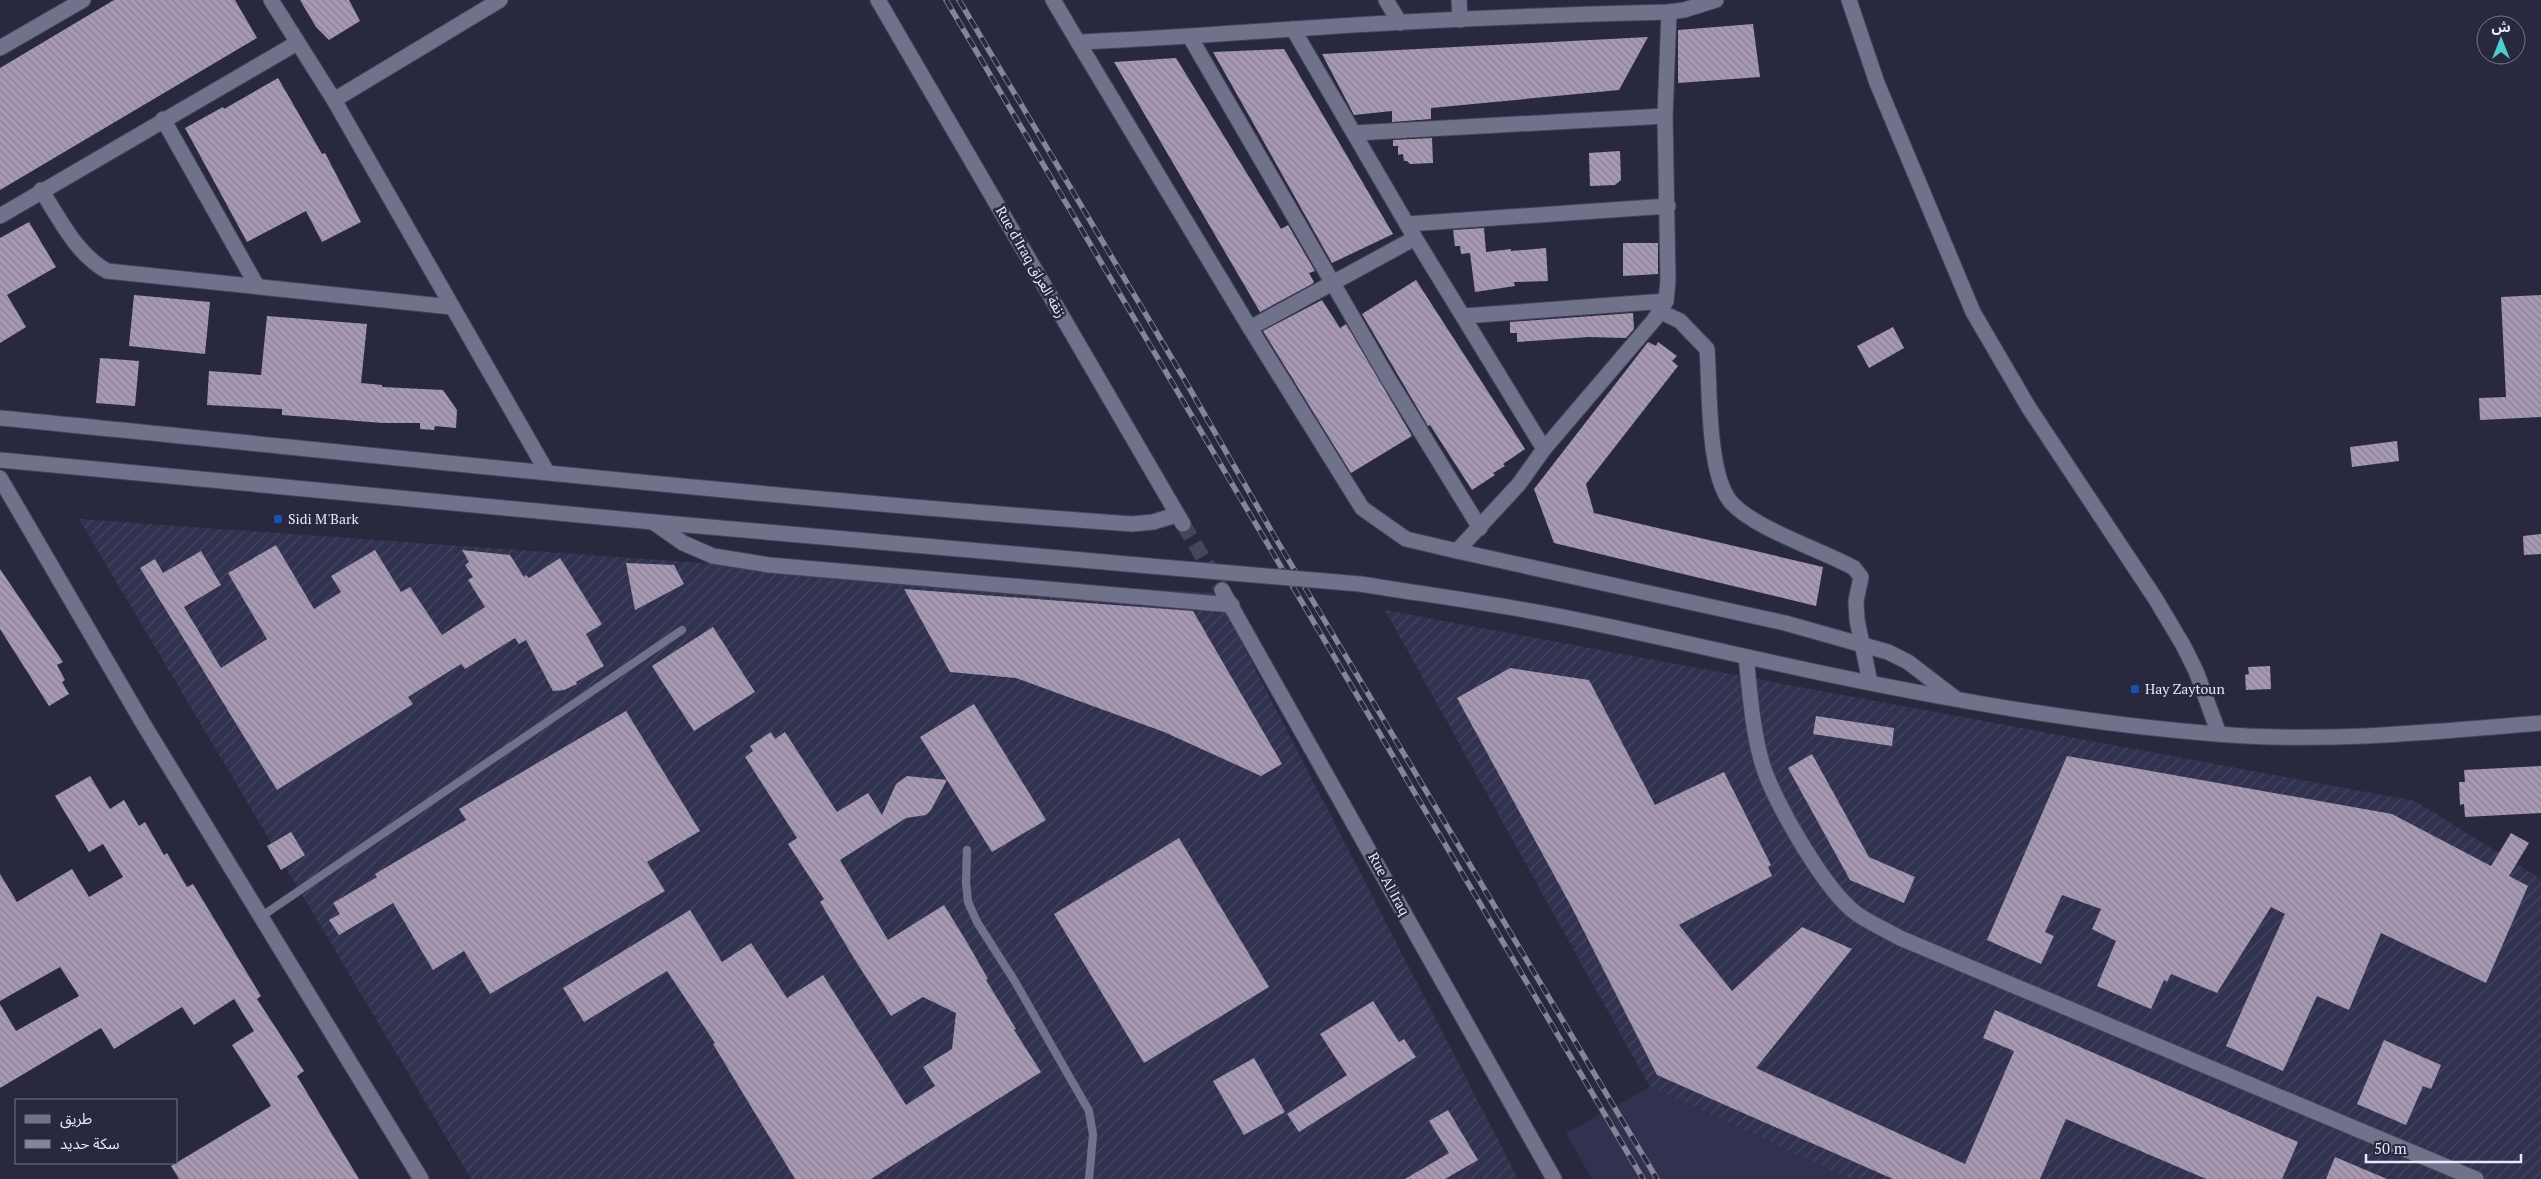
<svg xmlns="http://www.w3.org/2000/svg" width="2541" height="1179" viewBox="0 0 2541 1179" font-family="'PT Serif','Noto Sans Arabic',serif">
<defs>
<pattern id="industrial-furrows" width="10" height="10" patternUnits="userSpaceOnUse" patternTransform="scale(1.25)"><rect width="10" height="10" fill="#31324f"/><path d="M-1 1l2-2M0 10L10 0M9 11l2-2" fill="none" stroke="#454660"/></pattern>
<pattern id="building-back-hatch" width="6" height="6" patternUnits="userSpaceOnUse" patternTransform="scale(1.25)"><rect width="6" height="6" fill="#a799b3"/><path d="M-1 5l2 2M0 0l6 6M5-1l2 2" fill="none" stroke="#8a8094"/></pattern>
</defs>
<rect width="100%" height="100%" fill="#28293f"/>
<!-- built -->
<polygon fill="#31324f" points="1650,1087 1851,1179 1592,1179 1566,1133"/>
<!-- industrial -->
<g fill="url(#industrial-furrows)">
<polygon points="79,519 760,567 1216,593 1518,1179 471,1179"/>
<polygon points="1385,610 2415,801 2541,879 2541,1179 1850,1179 1650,1087"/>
</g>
<!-- building -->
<g fill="url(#building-back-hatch)">
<polygon points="114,0 235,0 257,38 0,190 0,68"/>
<polygon points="300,0 349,0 360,21 329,40 316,27"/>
<polygon points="1753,24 1760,77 1678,83 1678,30"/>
<polygon points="1648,37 1619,90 1431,108 1431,119 1392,122 1392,111 1354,115 1322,54"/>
<polygon points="1284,49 1393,234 1332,263 1213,52"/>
<polygon points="1176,58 1281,229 1288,225 1315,271 1309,273 1314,282 1312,284 1260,312 1114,62"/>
<polygon points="278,78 322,154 325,153 361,222 322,242 306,211 247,242 185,128 223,107 224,109"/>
<polygon points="1432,138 1433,163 1410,164 1407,161 1404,161 1403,154 1398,155 1398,146 1393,146 1393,140"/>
<polygon points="1620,151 1621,180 1615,185 1590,186 1589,153"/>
<polygon points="29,222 56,267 7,295 26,327 0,343 0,238"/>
<polygon points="1484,228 1486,252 1511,249 1511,251 1546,248 1548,281 1514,282 1515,286 1475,292 1470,253 1461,254 1460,246 1455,246 1453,230"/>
<polygon points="1623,243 1658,243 1658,274 1623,276"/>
<polygon points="1416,280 1525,449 1503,464 1505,466 1493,473 1495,475 1472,490 1430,425 1428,426 1362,314"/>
<polygon points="134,295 210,302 205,354 129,346"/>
<polygon points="2541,295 2541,417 2480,420 2479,398 2506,397 2501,297"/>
<polygon points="1322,300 1340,328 1346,324 1412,436 1351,473 1263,331"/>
<polygon points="1633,313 1634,329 1626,338 1589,337 1517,342 1517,333 1510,333 1510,322"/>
<polygon points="267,316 367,324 361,383 382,385 382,387 443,390 457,410 456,428 435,426 434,430 420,429 420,423 383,423 282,415 282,409 207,405 209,371 261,375"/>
<polygon points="1893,327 1904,348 1869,368 1857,346"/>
<polygon points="1648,342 1656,346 1658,342 1677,356 1672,361 1678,366 1586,484 1594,513 1823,567 1816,606 1554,543 1534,489"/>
<polygon points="100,358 139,361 135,406 96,403"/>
<polygon points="2397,441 2399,461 2352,467 2350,447"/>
<polygon points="2541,534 2541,554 2524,555 2523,536"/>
<polygon points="276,545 314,609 341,592 331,576 375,550 401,592 410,587 442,635 485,607 468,580 473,577 465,565 469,562 462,550 510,555 524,577 526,575 529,578 560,558 602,624 586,634 604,666 576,682 577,684 564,690 553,691 526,640 519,644 515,638 465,669 461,664 408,697 413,704 277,790 140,568 155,559 163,573 201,551 221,585 184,607 221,668 267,639 228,573"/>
<polygon points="626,563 674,565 684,584 635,610"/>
<polygon points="0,569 63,662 57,665 65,680 62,682 69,694 49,706 0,629"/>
<polygon points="904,589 1193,611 1282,764 1261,776 1164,732 1016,678 950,672"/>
<polygon points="713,627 755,692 694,731 652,666"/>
<polygon points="2270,666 2271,689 2246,690 2245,675 2249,674 2248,667"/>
<polygon points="1510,668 1589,680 1655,805 1724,772 1771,865 1768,867 1772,876 1679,925 1732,991 1802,927 1852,949 1756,1068 1965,1164 2014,1051 1983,1038 1995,1010 2298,1142 2282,1179 2206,1179 2066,1119 2040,1179 1893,1179 1657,1075 1572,908 1457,698"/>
<polygon points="974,704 1046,820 992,852 947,780 931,810 926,815 906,818 840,860 888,940 944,905 968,944 988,979 986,980 1016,1029 1014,1030 1041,1072 871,1179 795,1179 713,1044 715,1043 667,971 584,1022 563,988 690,910 722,962 751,943 787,998 823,975 906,1105 935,1086 923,1067 952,1049 956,1013 923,997 891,1016 855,960 820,902 824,899 788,844 797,838 745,757 753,751 750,746 771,732 775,739 785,732 837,812 868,793 882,815 896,784 907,776 947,780 920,737"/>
<polygon points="626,711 700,831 647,862 665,891 490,994 464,951 433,970 393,903 339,935 329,920 340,914 333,903 377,877 375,874 466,820 459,809"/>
<polygon points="1816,716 1894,728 1892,746 1813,734"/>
<polygon points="1812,754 1869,857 1915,877 1904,903 1850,880 1788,768"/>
<polygon points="2067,756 2392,814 2491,866 2511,833 2529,843 2509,876 2528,886 2486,983 2381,933 2349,1010 2317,996 2283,1071 2226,1046 2285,914 2271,907 2217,993 2171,974 2167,982 2164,980 2151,1009 2097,986 2116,941 2092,929 2101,909 2062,895 2045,932 2054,936 2041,964 1987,940"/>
<polygon points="2541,766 2541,813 2465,817 2464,804 2460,805 2459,782 2465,782 2464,770"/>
<polygon points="90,776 110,809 124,800 139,826 145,822 164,855 167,853 187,887 193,884 261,996 257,999 304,1071 297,1076 359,1179 179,1179 171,1166 271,1106 232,1045 254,1031 234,999 194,1025 182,1007 114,1049 101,1028 0,1088 0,1004 16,1031 79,996 60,967 0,1001 0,874 17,902 72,869 89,897 123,877 103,844 89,852 55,796"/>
<polygon points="291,832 305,855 281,870 267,846"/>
<polygon points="1179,838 1269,987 1144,1063 1054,914"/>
<polygon points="1373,1001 1399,1042 1404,1039 1416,1057 1299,1132 1287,1114 1347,1075 1320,1034"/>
<polygon points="2384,1040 2441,1065 2431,1089 2423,1086 2406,1125 2357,1104"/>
<polygon points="1254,1058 1285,1112 1244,1135 1213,1081"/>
<polygon points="1448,1110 1478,1160 1445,1179 1405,1179 1449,1153 1429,1121"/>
<polygon points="2335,1157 2387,1179 2326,1179"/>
</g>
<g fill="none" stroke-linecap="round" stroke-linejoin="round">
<!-- secondary-tunnel -->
<polyline stroke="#45465b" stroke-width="15" stroke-dasharray="15 8" stroke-linecap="butt" points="1183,524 1222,590"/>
<defs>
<g id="lane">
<polyline points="967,850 966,882 968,902 977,922 1014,980 1089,1111 1093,1135 1089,1179"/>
<polyline points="262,916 682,630"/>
</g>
<g id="street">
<polyline points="271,0 334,100 547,472"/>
<path d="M1053 0 1078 42C1150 39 1221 34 1293 29 1418 20 1544 15 1669 12L1684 10 1716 0"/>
<polyline points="1386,0 1400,23"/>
<polyline points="1459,0 1460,20"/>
<polyline points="1849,0 1877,83 1973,312 2029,408 2155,598 2183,645 2196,671 2219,734"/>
<polyline points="1293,29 1415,238 1544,449"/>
<polyline points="1190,37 1386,375 1480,528"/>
<polyline points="1078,42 1250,328 1362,508 1406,539 1457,551 1519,484 1544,449 1654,320 1666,301 1668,281 1665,116 1669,12"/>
<polyline points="0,48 83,0"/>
<polyline points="334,100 500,0"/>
<polyline points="163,119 257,286"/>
<polyline points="1354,133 1665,116"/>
<path d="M41 190C60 219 76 254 107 271L452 307"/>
<polyline points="0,216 297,43"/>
<polyline points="1407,224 1668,206"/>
<path d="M1661 312 1680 321 1707 349C1710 387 1707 472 1730 501 1752 528 1822 550 1854 568L1861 577 1856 601 1857 620 1870 682"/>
<polyline points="1464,316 1666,301"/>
<polyline points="1250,328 1415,238"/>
<path d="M0 418C377 455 754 497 1132 524L1153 522 1176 515"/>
<polyline points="0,478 144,725 421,1179"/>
<polyline points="653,522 683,543 713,556 769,565 1232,605"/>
<polyline points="1457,551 1785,623 1888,652 1908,662 1955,698"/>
<path d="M1746 657C1750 692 1752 728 1762 763 1773 800 1825 891 1857 914 1870 923 1886 930 1900 938L2476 1179"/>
</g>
<g id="secondary">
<polyline points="878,0 1183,524"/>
<polyline points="0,460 653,522 1150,566"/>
<path d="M1360 584C1429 595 1499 604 1568 618 1654 635 1740 656 1826 674 1955 701 2086 724 2217 734 2325 743 2434 732 2541 723"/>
<polyline points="1222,590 1554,1179"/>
</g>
</defs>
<!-- lane casing -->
<use href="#lane" stroke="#444558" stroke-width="9"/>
<!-- street casing -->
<use href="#street" stroke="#444558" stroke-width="17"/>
<!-- secondary casing -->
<use href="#secondary" stroke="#444558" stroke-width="17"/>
<!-- lane -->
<use href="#lane" stroke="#70728c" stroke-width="8"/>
<!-- street -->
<use href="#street" stroke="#70728c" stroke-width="15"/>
<!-- secondary -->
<use href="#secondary" stroke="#70728c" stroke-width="15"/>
<defs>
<g id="rail">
<polyline points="946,0 1643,1179"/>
<polyline points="959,0 1183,377 1276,539 1657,1179"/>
</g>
</defs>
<!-- rail casing -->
<use href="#rail" stroke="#848598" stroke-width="5.5"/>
<!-- rail -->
<use href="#rail" stroke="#28293f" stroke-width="4" stroke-dasharray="11" stroke-linecap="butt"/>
<defs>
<polyline id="secondary-bridge" points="1150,566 1360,584"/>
</defs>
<!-- secondary-bridge casing -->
<use href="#secondary-bridge" stroke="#444558" stroke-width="17" stroke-linecap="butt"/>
<!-- secondary-bridge -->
<use href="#secondary-bridge" stroke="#70728c" stroke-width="15"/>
</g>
<!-- markers -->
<g fill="#1a4fb4" stroke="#28293f" stroke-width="2">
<rect x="273" y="514" width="10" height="10" rx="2.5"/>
<rect x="2130" y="684" width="10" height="10" rx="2.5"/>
</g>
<g text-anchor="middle" stroke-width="5" stroke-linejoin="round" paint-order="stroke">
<!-- street labels -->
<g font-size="14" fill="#e7e9f8" stroke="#28293f">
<text transform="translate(1031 262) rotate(60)" y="5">Rue d'Iraq زنقة العراق</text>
<text transform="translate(1389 884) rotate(61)" y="5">Rue Al Iraq</text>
</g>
<!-- poi labels -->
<g font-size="14" fill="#e7e9f8" stroke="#28293f" text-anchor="start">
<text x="288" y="524">Sidi M'Bark</text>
<text x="2145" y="694">Hay Zaytoun</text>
</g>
</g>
<!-- legend -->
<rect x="15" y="1099" width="162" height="65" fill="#28293f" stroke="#747689"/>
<rect x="25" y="1115" width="25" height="8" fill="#70728c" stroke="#747689"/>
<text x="60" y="1124" font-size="15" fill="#e7e9f8">طريق</text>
<rect x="25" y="1140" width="25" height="8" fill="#848598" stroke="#747689"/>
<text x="60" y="1149" font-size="15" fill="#e7e9f8">سكة حديد</text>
<!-- north arrow -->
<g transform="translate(2501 40)"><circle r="24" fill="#28293f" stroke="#747689"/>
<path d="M0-4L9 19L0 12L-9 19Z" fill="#52cdce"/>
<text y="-8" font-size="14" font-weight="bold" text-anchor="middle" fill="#e7e9f8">ش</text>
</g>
<!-- scale -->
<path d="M2366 1154v8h155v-8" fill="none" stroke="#e7e9f8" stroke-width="2.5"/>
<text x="2374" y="1154" font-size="15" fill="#e7e9f8" stroke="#28293f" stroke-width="4" paint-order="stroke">50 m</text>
</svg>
